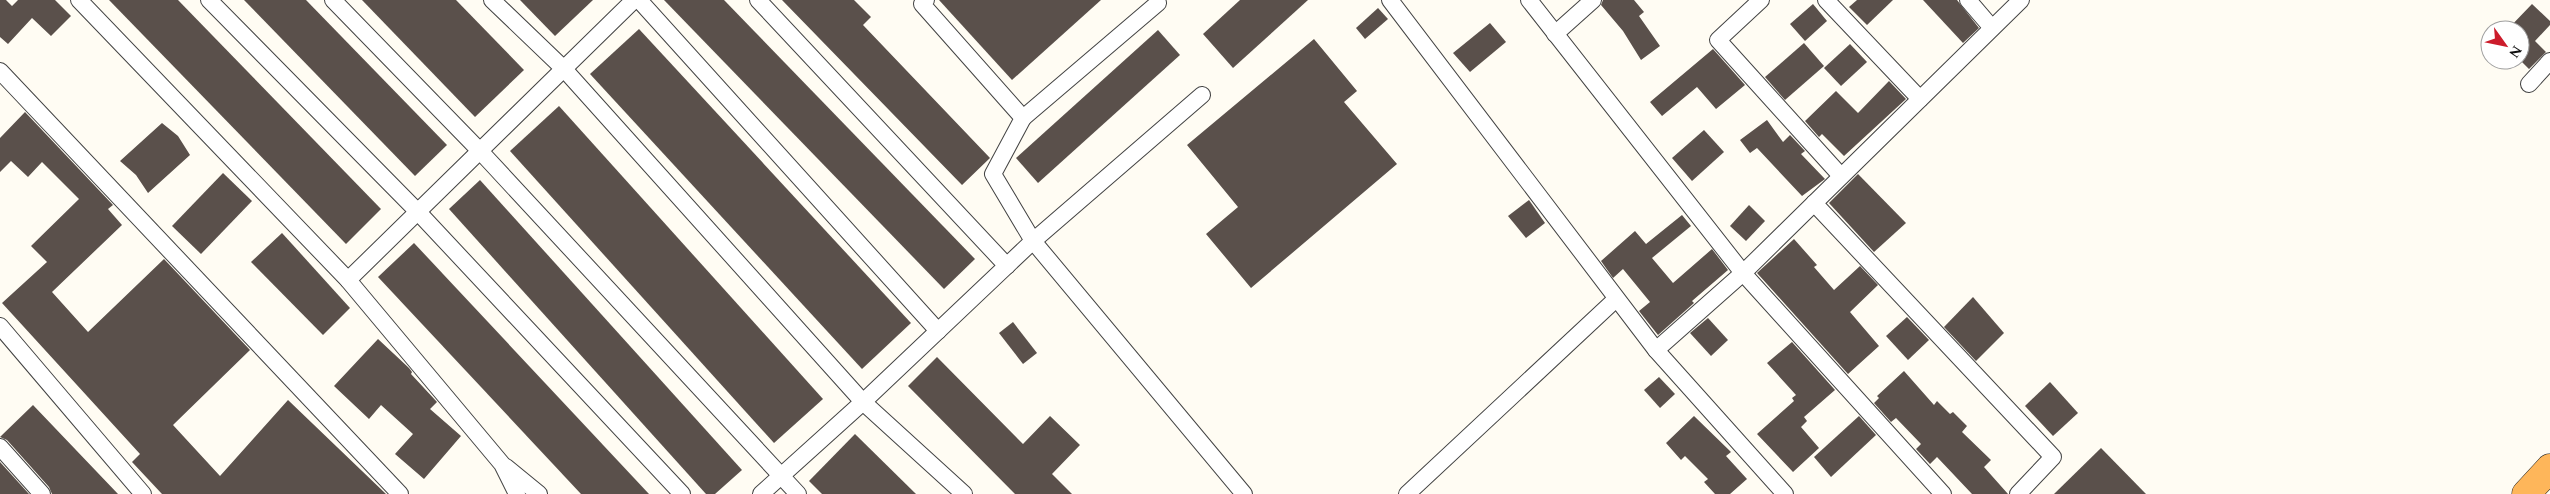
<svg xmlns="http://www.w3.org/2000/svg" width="2550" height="494" viewBox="0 0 2550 494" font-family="Spectral,serif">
<rect width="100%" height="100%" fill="#fffcf3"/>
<!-- building -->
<g fill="#5a504b">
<polygon points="0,0 6,0 12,6 18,0 55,0 71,16 51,36 32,18 8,44 0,37"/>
<polygon points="109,0 178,0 381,209 346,244"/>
<polygon points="244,0 306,0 447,145 415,176"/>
<polygon points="362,0 456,0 524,70 475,117"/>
<polygon points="520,0 593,0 555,36"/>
<polygon points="664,0 724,0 975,259 944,289"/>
<polygon points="782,0 854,0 871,17 863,25 990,158 962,185"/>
<polygon points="939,0 1101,0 1012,80"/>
<polygon points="1240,0 1308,0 1233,68 1203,34"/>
<polygon points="1603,0 1634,0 1644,12 1639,16 1660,46 1641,60 1623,31 1601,5"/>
<polygon points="1857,0 1893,0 1867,25 1849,7"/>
<polygon points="1923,0 1957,0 1979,28 1963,43"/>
<polygon points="1813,4 1827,21 1805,41 1790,24"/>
<polygon points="2532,4 2550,21 2550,25 2535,41 2546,52 2529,69 2520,60 2520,30 2507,30"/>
<polygon points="1378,8 1388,19 1365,39 1356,28"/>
<polygon points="1490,23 1506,42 1470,72 1453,53"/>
<polygon points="639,29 911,323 862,369 590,74"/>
<polygon points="1158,30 1180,55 1038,183 1016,158"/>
<polygon points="1314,39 1357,91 1344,102 1397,164 1251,288 1206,234 1238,207 1187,145"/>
<polygon points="1804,43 1824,66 1785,100 1765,77"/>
<polygon points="1850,44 1867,62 1841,86 1824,68"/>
<polygon points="1713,49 1745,85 1716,109 1697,87 1662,116 1650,102"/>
<polygon points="1889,81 1906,99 1844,156 1822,134 1819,137 1805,121 1836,91 1858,113"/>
<polygon points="559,106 823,399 774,443 510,151"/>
<polygon points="25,112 113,205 108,209 122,225 52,292 88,332 164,259 250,350 173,425 220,476 288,400 386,494 162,494 132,462 140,454 2,303 47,262 31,246 79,199 42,162 28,177 11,161 0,172 0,138"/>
<polygon points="1767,120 1783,142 1790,135 1805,151 1801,154 1825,179 1802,196 1757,148 1750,153 1740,140"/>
<polygon points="162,123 178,136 190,155 148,193 136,175 120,161"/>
<polygon points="1704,130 1724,152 1692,181 1672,158"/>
<polygon points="223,173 252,201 201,254 172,226"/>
<polygon points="1858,174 1906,223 1874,252 1829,203"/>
<polygon points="480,180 742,470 715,494 706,494 449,209"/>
<polygon points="1529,200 1545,223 1526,238 1508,216"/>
<polygon points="1749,205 1765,221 1746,241 1730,226"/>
<polygon points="1682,215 1691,226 1652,258 1673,283 1712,249 1728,270 1692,301 1694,303 1658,335 1639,311 1650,302 1623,269 1613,278 1601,261 1635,231 1646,244"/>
<polygon points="282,233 350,308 323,335 251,262"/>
<polygon points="1794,239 1817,265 1814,267 1834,290 1860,266 1878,285 1850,312 1879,346 1848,374 1757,273"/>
<polygon points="414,243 649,494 581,494 378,277"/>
<polygon points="1973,297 2004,333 1976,361 1944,327"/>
<polygon points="1907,317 1929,340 1908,360 1886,336"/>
<polygon points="1708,318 1728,340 1711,356 1690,333"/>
<polygon points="1013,322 1037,353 1023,364 999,333"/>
<polygon points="378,339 409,368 412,372 411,374 437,402 430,409 461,436 424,479 395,454 413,434 381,405 369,419 334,386"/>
<polygon points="1792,342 1835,390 1804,417 1807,421 1801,427 1819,448 1793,472 1757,434 1794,401 1792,398 1796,395 1767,363"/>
<polygon points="937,357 1023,444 1050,416 1080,445 1052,474 1072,494 1015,494 908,386"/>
<polygon points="1904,371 1934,405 1937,401 1950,414 1953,412 1967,426 1962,432 1991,460 1984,467 2008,494 1972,494 1937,457 1930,464 1916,449 1921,444 1896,418 1891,422 1874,403 1879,398 1877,396"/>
<polygon points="1659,377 1675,394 1660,408 1644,390"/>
<polygon points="2050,382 2078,413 2053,436 2025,406"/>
<polygon points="33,405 118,494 52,494 49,487 7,440 0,437"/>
<polygon points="1694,416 1731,452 1726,456 1747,479 1730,494 1715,494 1704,482 1708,479 1685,456 1681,460 1666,443"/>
<polygon points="1859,416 1876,435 1831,477 1814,457"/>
<polygon points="855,434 916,494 822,494 809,481"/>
<polygon points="2101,448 2146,494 2054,494"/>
<polygon points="0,462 29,494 0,494"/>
</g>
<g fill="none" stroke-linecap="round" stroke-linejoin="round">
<defs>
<g id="minor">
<polyline points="79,0 348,280 502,464 517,494"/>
<polyline points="209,0 418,212 682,494"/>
<polyline points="333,0 480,151 798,494"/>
<polyline points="492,0 564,69 863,402 964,494"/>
<polyline points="639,0 938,331"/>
<polyline points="758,0 1007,266"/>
<polyline points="926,0 922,4 1023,118 993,174 1033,241 1244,494"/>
<polyline points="1390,0 1656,350 1785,494"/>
<polyline points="1529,0 1743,273 1943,494"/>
<polyline points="1761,0 1718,40 1841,176"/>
<polyline points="1826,0 1920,99"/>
<polyline points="1968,0 1992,28"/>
<polyline points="1555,34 1593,0"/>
<polyline points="0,71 400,494"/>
<polyline points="2529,84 2550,61"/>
<polyline points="1023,118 1158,3"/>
<polyline points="1814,203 2053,457 2018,494"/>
<polyline points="348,280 634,0"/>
<polyline points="0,326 143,494"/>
<polyline points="1656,350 1743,273 2021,0"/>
<polyline points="0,447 42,494"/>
<polyline points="506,467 539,494"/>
<polyline points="761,494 863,402 1033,241 1202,95"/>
<polyline points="1407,494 1616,299"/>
</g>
<polyline id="trunk" points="2526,494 2550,468"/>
</defs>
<!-- minor casing -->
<use href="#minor" stroke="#434343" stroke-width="18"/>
<!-- trunk casing -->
<use href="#trunk" stroke="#212121" stroke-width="29"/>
<!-- minor -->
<use href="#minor" stroke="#fff" stroke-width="16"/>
<!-- trunk -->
<use href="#trunk" stroke="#feb65a" stroke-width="28"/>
</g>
<!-- north arrow -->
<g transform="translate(2505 45) rotate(123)"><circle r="24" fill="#ffffff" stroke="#9f9f9f"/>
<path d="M0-4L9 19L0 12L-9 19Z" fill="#cc1c2b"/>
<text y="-8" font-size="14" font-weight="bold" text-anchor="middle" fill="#101010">N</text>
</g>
</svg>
